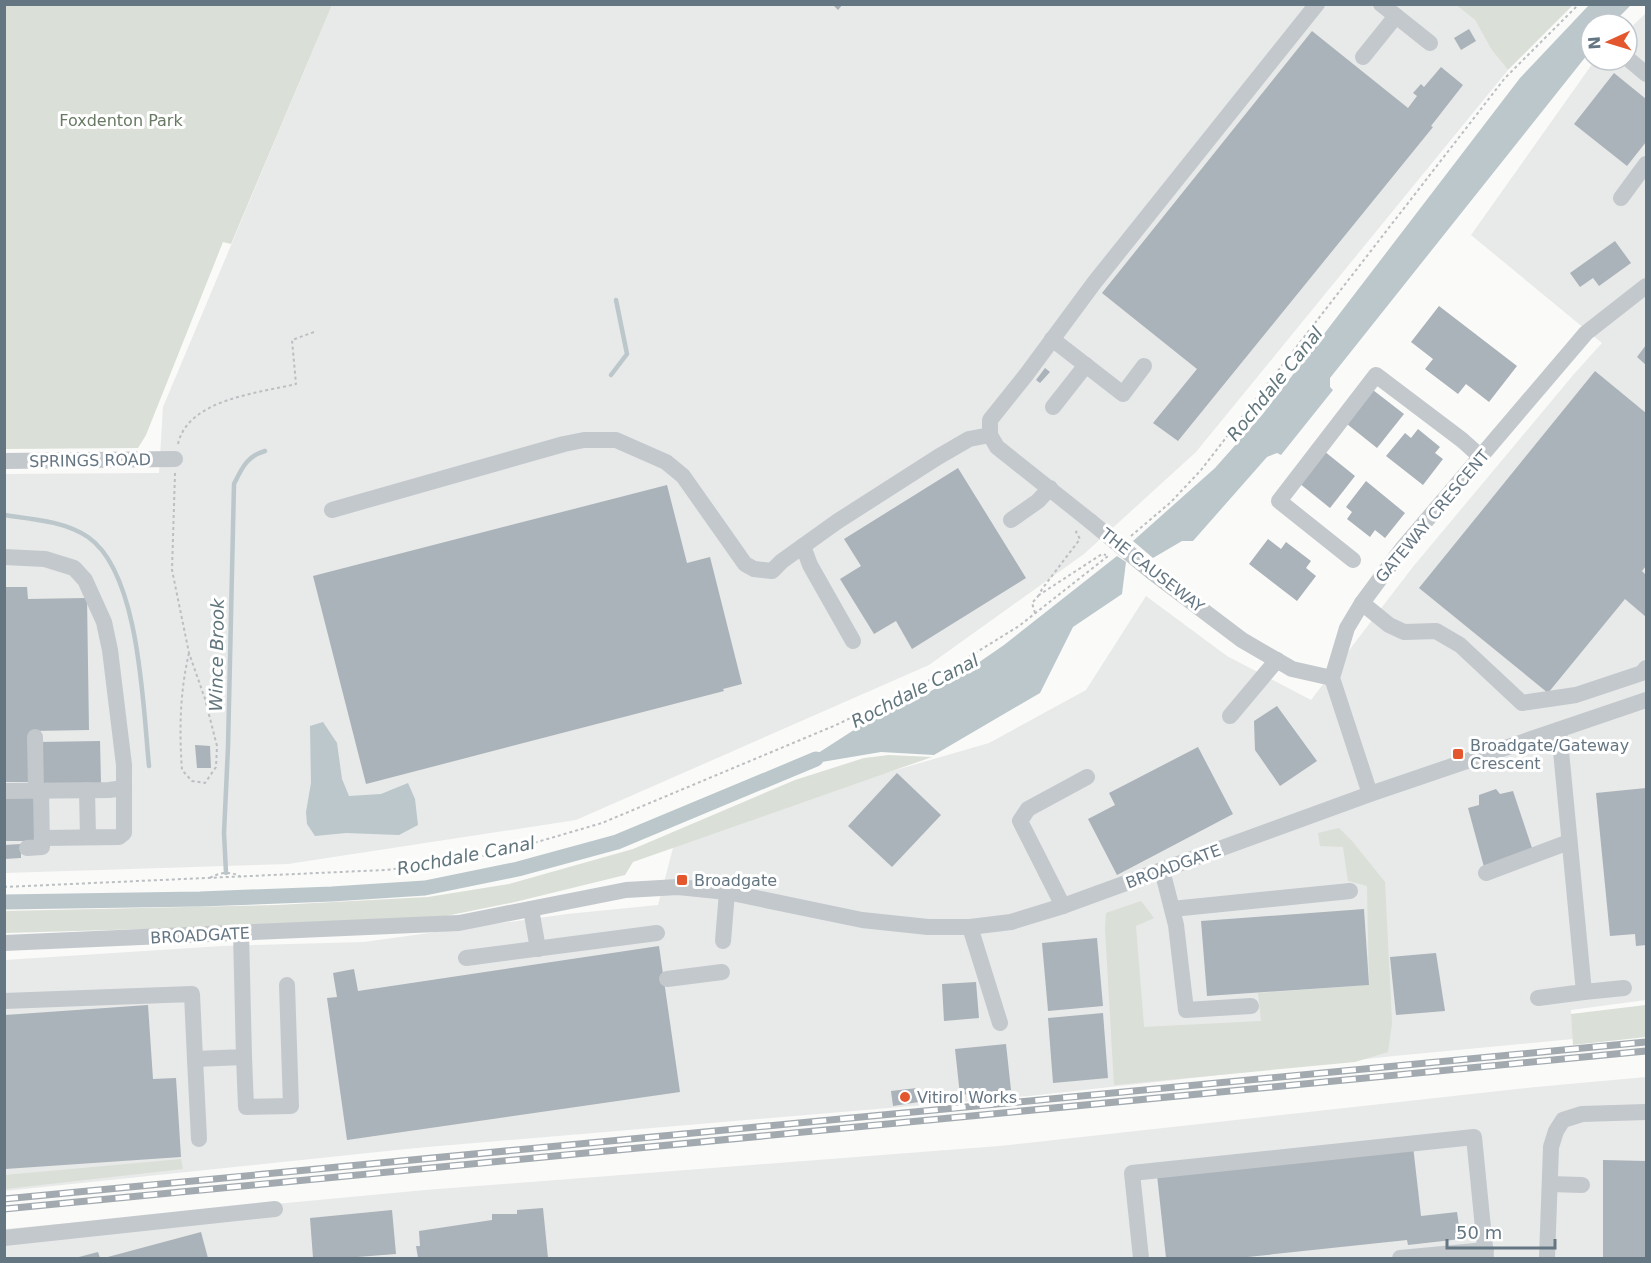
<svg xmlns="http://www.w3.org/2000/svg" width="1651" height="1263" viewBox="0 0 1651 1263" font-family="'DejaVu Sans',sans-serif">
<rect width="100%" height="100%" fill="#fafaf8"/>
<!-- built -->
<g fill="#e8e9e9">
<polygon points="332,5 1456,5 1475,20 1491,49 1508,70 1196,452 1084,554 929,665 576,820 288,864 5,873 4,474 159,473 163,407"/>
<polygon points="1646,13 1646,1000 1571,1010 1573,1039 1394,1056 1029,1096 416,1148 5,1191 5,960 222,946 364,942 567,914 658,905 674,844 803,797 989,743 1086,690 1146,596 1227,656 1311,700 1412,568 1574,374 1602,343 1471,235 1595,60 1627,60 1627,31"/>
<polygon points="1646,1077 1646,1258 5,1258 5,1229 425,1190 999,1146 1536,1087"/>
</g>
<!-- green -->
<g fill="#dadfd7">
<polygon points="4,5 332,5 231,244 223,242 146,435 138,448 5,449"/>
<polygon points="1456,5 1573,5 1508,70 1491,49 1475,20"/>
<polygon points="889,755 932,757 633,862 625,875 515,902 431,919 251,926 5,933 4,911 277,905 428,897 509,884 633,849 795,780 864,758"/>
<polygon points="1339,828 1352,841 1385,882 1392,1023 1388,1052 1355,1062 1114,1085 1105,929 1106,913 1141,901 1154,918 1136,926 1144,1027 1261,1021 1258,993 1369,985 1367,886 1348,881 1343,847 1320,846 1318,833"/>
<polygon points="1646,1005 1646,1037 1573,1045 1571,1014"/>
<polygon points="181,1159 183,1169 5,1189 5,1175"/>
</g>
<!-- water -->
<g fill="#bbc7cb">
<polygon points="1590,4 1631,5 1612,24 1591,24 1591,50 1330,378 1330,387 1333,390 1281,455 1277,453 1267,457 1193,541 1182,541 1153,558 1133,541 1215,468 1262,415 1520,78"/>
<polygon points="1117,556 1126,562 1122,594 1073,627 1040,693 934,755 881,752 798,766 871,719 918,698 962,674 1004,645"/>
<polygon points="323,722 337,743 342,779 349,796 381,794 408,783 415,799 418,825 399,835 346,833 315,836 307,824 306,812 311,783 310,726"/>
</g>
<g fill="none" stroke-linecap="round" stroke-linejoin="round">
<!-- stream -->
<g stroke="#bbc7cb" stroke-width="4.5">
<polyline points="611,375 627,354 616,300"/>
<path d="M4 515C32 519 64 521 88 537 140 573 143 707 149 766"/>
<path d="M226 873 224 833 228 747 234 484C242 468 247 456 265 451"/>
</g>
<!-- canal -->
<polyline stroke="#bbc7cb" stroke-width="15" points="4,902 200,899 332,894 425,888 518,869 617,842 816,759"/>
</g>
<!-- building -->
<g fill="#aab3b9">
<polygon points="832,4 843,4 838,10"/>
<polygon points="1469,29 1476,41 1461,50 1454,38"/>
<polygon points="1312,31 1408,108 1417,96 1413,93 1421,84 1424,87 1441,67 1463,85 1431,126 1433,127 1178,441 1153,423 1197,369 1102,293"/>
<polygon points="1614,73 1646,99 1646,142 1627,166 1574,124"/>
<polygon points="1615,241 1631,263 1599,286 1593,278 1580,287 1570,273"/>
<polygon points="1439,306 1517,366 1489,402 1466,384 1458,394 1425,369 1433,359 1411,342"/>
<polygon points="1646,345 1646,365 1637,357"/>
<polygon points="1045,368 1050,372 1040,383 1036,380"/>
<polygon points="1595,371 1646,413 1646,566 1642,571 1646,575 1646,617 1625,599 1548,693 1419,588"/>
<polygon points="1373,390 1404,414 1377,448 1347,424"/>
<polygon points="1418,429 1440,447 1435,453 1443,459 1423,485 1386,456 1405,433 1411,438"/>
<polygon points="1324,451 1355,476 1330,508 1299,483"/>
<polygon points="958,468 1026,578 912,649 896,621 874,634 840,579 861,566 844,539"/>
<polygon points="1366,481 1405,513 1385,538 1375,530 1370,537 1347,519 1352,512 1346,507"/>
<polygon points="667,485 687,563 710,557 742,684 723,689 724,691 366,784 313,576"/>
<polygon points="1268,539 1281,549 1286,542 1311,561 1306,568 1316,576 1297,601 1249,564"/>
<polygon points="4,587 27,587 28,599 87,598 89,730 31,731 31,782 4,782"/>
<polygon points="1277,706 1317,761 1280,786 1255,750 1254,721"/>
<polygon points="100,741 101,783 39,784 38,742"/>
<polygon points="195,745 210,746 211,768 197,768"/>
<polygon points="1198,747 1233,814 1117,875 1088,819 1115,805 1109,793"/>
<polygon points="897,773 941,815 892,867 848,826"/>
<polygon points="1646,788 1646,945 1636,946 1635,934 1610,936 1596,793"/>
<polygon points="1496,789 1500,794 1513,791 1532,848 1484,867 1468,808 1479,805 1479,795"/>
<polygon points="5,798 35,798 36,841 5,841"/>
<polygon points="21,844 21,858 4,859 4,845"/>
<polygon points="1364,909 1369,985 1207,996 1201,921"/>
<polygon points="1097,938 1103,1006 1048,1011 1042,943"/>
<polygon points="659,946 680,1092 347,1140 327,998 337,997 333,973 354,969 358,991"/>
<polygon points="1436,953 1445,1011 1396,1015 1390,957"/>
<polygon points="976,982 979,1018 944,1021 942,984"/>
<polygon points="148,1005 153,1079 176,1078 181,1157 5,1169 5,1015"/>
<polygon points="1103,1013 1108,1078 1053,1083 1048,1018"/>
<polygon points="1006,1044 1011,1090 960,1095 955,1049"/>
<polygon points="917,1088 919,1102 893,1106 891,1091"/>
<polygon points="1413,1146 1421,1216 1457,1212 1461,1239 1408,1245 1407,1240 1238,1258 1166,1258 1157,1175"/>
<polygon points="1603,1160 1646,1161 1646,1258 1603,1258"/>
<polygon points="543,1208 548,1258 418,1258 416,1246 420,1246 419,1231 492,1220 492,1214 517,1214 517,1210"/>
<polygon points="392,1210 396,1254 344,1258 313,1258 310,1218"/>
<polygon points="201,1232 208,1258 104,1258"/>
<polygon points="98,1252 100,1258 75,1258"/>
</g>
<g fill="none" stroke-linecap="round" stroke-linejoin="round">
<!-- path -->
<g stroke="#bbbfc2" stroke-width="2" stroke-dasharray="3 3" stroke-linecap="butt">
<path d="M178 444C188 399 259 393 296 384L292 340 314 332"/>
<path d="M175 473 172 570 189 653 205 699 217 746 216 767 205 783 192 781 182 770C179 731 180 691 189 653"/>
<polyline points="1077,531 1076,532 1080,539 1042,589 1039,595 1102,554 1106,555"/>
<polyline points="1131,536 1171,502 1201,470 1505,78 1579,4"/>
<polyline points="1035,613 1032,603 1039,595"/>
<path d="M210 878C219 872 232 871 241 877"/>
<polyline points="4,887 385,870 442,864 503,852 602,823 836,725 938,676 1019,626 1108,556"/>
</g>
<!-- minor -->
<g stroke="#c3c8cc" stroke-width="16">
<polyline points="1381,4 1430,43"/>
<polyline points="1363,57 1396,16"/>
<polyline points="1627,58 1646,74"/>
<polyline points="1621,198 1646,164"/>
<polyline points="1052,339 1123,394 1144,366"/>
<polyline points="1053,407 1086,365"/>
<polyline points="4,461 175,459"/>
<polyline points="332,510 564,444 584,440 616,440 666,462 683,476 745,564 754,569 772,571 782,561 838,521 938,457 969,439 990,435"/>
<polyline points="1011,520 1038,501 1050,488"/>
<polyline points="1090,521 997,447 990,435 990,420 1026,375 1094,283 1317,4"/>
<polyline points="803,546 810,565 853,641"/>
<polyline points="4,557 45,559 74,568 85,580 104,622 110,650 124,765 124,833 119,837 43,838"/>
<polyline points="1353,560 1279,501 1376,375 1462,440 1481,457"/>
<polyline points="1152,572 1242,640 1292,669 1332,678"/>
<polyline points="1362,603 1389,625 1404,632 1436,631 1460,645 1522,703 1576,695 1642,673 1646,668"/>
<polyline points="1230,716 1277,660"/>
<polyline points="35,737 36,791"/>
<polyline points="87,790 88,837"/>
<polyline points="4,791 109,790 124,788"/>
<polyline points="1370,794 1332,678 1347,628 1362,603 1402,549 1586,333 1646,286"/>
<polyline points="27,848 42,847 41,791"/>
<polyline points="1162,870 1176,925 1186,1010 1251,1006"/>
<polyline points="1486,873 1569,842"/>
<polyline points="1063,906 1020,821 1028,809 1087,777"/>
<polyline points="531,909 538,949"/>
<polyline points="1172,909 1350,891"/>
<polyline points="970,927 1000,1023"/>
<polyline points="723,941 727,892"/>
<polyline points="4,943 459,923 626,890 678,887 727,892 862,920 928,927 970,927 1011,922 1063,906 1370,794 1646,700"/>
<polyline points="466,958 657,933"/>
<polyline points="667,979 722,972"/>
<polyline points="1584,992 1624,988"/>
<polyline points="1538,998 1584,992 1559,730"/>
<polyline points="4,1001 192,994 195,1059 244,1057 241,933"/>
<polyline points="244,1057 246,1107 291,1106 287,985"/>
<polyline points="195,1059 199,1139"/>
<polyline points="1550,1184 1582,1185"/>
<polyline points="4,1238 275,1209"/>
<polyline points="1141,1258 1132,1173 1474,1137 1486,1258"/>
<polyline points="1400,1258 1486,1250"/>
<polyline points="1547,1258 1551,1147 1556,1131 1563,1120 1582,1114 1646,1112"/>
</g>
<defs>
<g id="rail">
<polyline points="4,1199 1646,1042"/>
<polyline points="4,1209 1646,1051"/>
</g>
</defs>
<!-- rail casing -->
<use href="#rail" stroke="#a2aab0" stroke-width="7"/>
<!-- rail -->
<use href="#rail" stroke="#fff" stroke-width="4.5" stroke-dasharray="14" stroke-linecap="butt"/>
<!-- minor-bridge -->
<polyline stroke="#c3c8cc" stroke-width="16" points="1090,521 1152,572"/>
</g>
<!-- markers -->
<g fill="#e4572e" stroke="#fff" stroke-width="2">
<rect x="1452" y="748" width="12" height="12" rx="3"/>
<rect x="676" y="874" width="12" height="12" rx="3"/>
<circle cx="905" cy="1097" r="6"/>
</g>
<g text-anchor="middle" stroke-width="6" stroke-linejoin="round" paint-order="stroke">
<!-- park labels -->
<g font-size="16" fill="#687a64" stroke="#fff">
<text x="121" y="126">Foxdenton Park</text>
</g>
<!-- street labels -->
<g font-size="16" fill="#657683" stroke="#fff">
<text transform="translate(90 460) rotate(-1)" y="6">SPRINGS ROAD</text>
<text transform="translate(1432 516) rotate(-50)" y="6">GATEWAY CRESCENT</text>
<text transform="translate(1153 570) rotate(38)" y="6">THE CAUSEWAY</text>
<text transform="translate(1173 866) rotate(-20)" y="6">BROADGATE</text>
<text transform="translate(200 935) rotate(-3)" y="6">BROADGATE</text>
</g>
<!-- poi labels -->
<g font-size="16" fill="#657683" stroke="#fff" text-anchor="start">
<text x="1470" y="751">Broadgate/Gateway<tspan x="1470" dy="18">Crescent</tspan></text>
<text x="694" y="886">Broadgate</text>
<text x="917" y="1103">Vitirol Works</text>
</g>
<!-- water labels -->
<g font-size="18" font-style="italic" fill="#60757c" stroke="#fff">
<text transform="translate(1275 384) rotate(-51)" y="6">Rochdale Canal</text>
<text transform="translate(217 655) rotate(-89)" y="6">Wince Brook</text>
<text transform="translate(915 691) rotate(-27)" y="6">Rochdale Canal</text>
<text transform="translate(466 856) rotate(-11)" y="6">Rochdale Canal</text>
</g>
</g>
<!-- border -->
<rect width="1651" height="1263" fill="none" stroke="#657683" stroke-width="12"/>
<!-- north arrow -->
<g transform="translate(1609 42) rotate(266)"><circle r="28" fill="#ffffff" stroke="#c1c8cd" stroke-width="1.5"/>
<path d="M0-4.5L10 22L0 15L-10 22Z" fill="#e4572e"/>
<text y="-9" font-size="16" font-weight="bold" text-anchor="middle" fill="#657683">N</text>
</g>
<!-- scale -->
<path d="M1447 1239v9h108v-9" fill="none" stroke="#657683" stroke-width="3"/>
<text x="1456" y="1239" font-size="18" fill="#657683" stroke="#ffffff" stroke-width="4.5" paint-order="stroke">50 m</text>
</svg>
